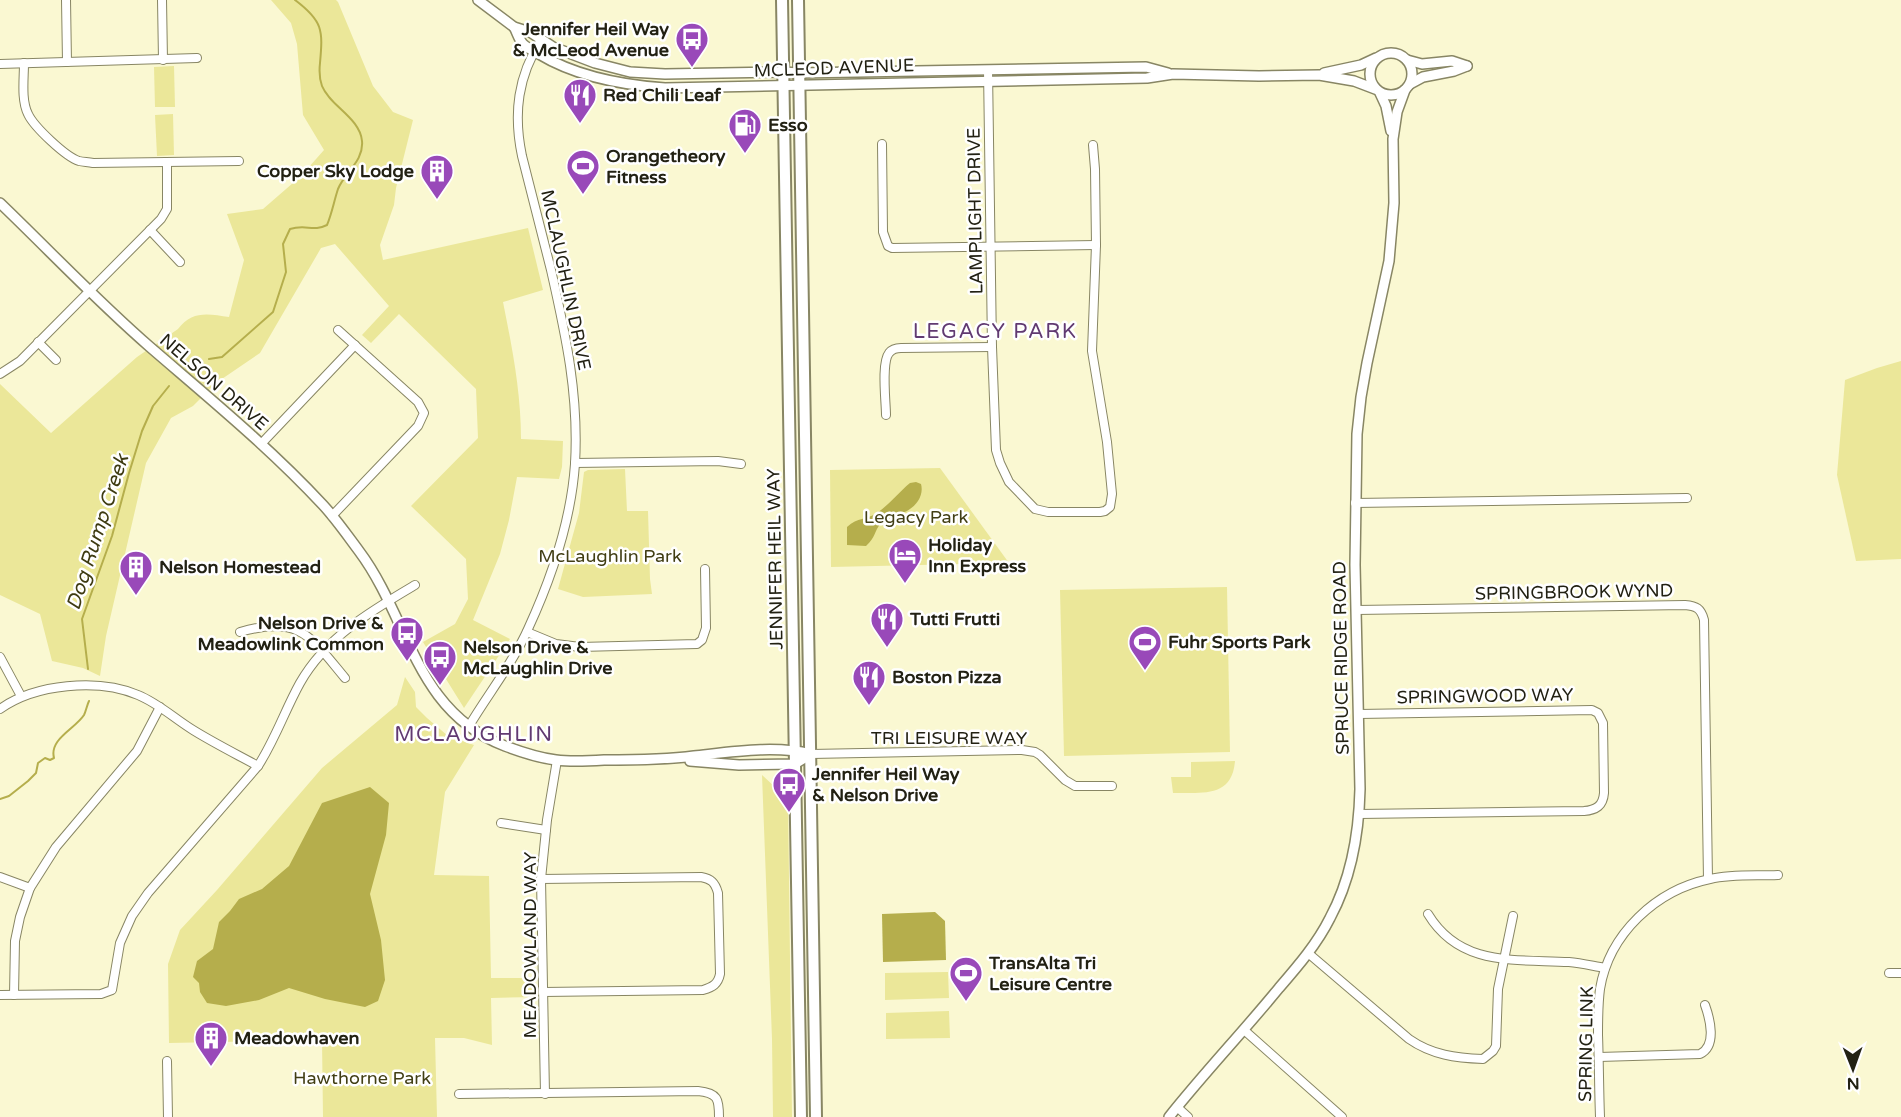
<svg xmlns="http://www.w3.org/2000/svg" width="1901" height="1117" viewBox="0 0 1901 1117" font-family="'Varela Round',sans-serif">
<rect width="100%" height="100%" fill="#faf8d2"/>
<!-- green -->
<g fill="#ebe799">
<path d="M271 0H336L338 2 373 86 393 112 413 120 396 188 394 205 380 245 383 260 528 228 543 290 503 302C512 347 521 392 521 439L563 441 562 467 559 479 517 477 509 520 500 554 473 620 510 639 464 708 423 642 455 624 468 599 466 559 411 506 478 438 476 389 399 314 371 343 362 335 389 306 335 244 321 248 260 353 216 383 193 406 171 418 146 463 106 636 100 676 83 668 52 661 40 614 0 595V384L51 433 137 357 178 329C192 310 209 314 229 317L244 260 227 214 263 209 301 176 324 150 303 115 297 44 291 23Z"/>
<polygon points="174,66 175,107 155,107 154,67"/>
<polygon points="173,114 174,155 157,156 155,115"/>
<polygon points="1901,361 1901,559 1856,561 1837,475 1845,380 1877,368"/>
<polygon points="940,468 1009,563 831,567 830,470"/>
<polygon points="625,469 627,511 648,511 650,579 652,594 583,597 558,589 579,513 584,472 588,470"/>
<polygon points="1227,587 1230,752 1064,756 1060,590"/>
<polygon points="405,677 415,692 416,707 427,718 448,736 474,745 445,792 434,875 489,876 491,978 532,978 534,997 491,998 492,1045 464,1038 435,1038 437,1117 323,1117 322,1040 169,1043 168,964 180,930 217,890 322,768 397,705"/>
<path d="M1235 761C1232 799 1201 792 1173 793L1171 777H1191V762Z"/>
<polygon points="762,775 788,799 792,1117 773,1117 772,1039"/>
<polygon points="948,972 949,998 885,1000 885,973"/>
<polygon points="949,1011 950,1038 886,1039 886,1013"/>
</g>
<!-- water -->
<g fill="#b5ae4c">
<path d="M916 482 921 484C924 495 917 505 907 511 898 516 889 515 881 523 874 531 876 537 866 546L847 545V527C858 517 866 520 877 513 889 505 899 492 910 483Z"/>
<polygon points="370,787 389,803 386,835 370,894 381,940 385,980 378,1001 365,1007 325,999 289,988 259,1000 226,1006 207,1003 200,992 199,983 193,977 197,961 213,949 219,922 230,911 239,899 262,889 289,866 322,803"/>
<polygon points="935,912 945,921 946,960 883,962 882,914"/>
</g>
<g fill="none" stroke-linecap="round" stroke-linejoin="round">
<!-- stream -->
<g stroke="#b5ae4c" stroke-width="2">
<path d="M209 359 222 357 273 312 286 272 283 244 290 229C306 224 313 232 327 225 332 213 334 201 338 189 345 172 364 161 362 141 360 118 330 106 322 86 319 78 319 72 320 63 323 30 323 21 295 0"/>
<polyline points="88,669 82,619 112,536 129,473 142,431 153,406 169,386"/>
<path d="M0 799 9 796 28 781 36 773 38 763 45 758 50 760 54 758C49 739 75 729 84 715 86 711 87 705 89 701"/>
</g>
<defs>
<g id="minor">
<polyline points="66,0 67,62"/>
<polyline points="162,0 163,60"/>
<path d="M24 63C24 79 21 100 28 114 34 127 66 157 79 161 83 162 88 162 93 163L239 161"/>
<polyline points="0,64 197,58"/>
<polyline points="988,70 992,347 996,450 1000,463 1009,482 1035,509 1048,512 1100,512 1105,511 1110,507 1112,494 1107,442 1092,351 1096,245 1095,169 1093,145"/>
<polyline points="882,144 883,232 888,246 892,248 1096,245"/>
<polyline points="150,230 180,262"/>
<polyline points="38,342 56,360"/>
<polyline points="0,374 20,361 161,219 167,209 167,162"/>
<path d="M886 415C886 402 881 363 889 353 892 349 896 348 901 348L992 347"/>
<polyline points="261,444 355,345"/>
<polyline points="575,463 718,461 741,464"/>
<polyline points="1355,503 1687,498"/>
<polyline points="332,516 418,426 424,413 418,402 338,330"/>
<path d="M1356 610 1685 605C1696 606 1701 608 1704 620L1708 879"/>
<path d="M240 632C300 615 310 636 345 678"/>
<polyline points="527,632 556,644 580,647 697,644 702,640 706,628 705,569"/>
<polyline points="0,657 21,696"/>
<path d="M0 709C35 684 98 678 138 695 158 703 175 719 193 730 214 743 236 754 258 766"/>
<path d="M1359 714 1592 710 1598 713 1603 723 1604 793C1603 806 1596 810 1584 811L1359 814"/>
<path d="M469 726C488 694 513 663 528 629 552 577 571 521 575 464 579 396 566 336 551 270 541 232 532 194 522 156 513 113 518 76 541 40"/>
<polyline points="811,754 1022,750 1035,752 1040,755 1065,780 1075,786 1112,786"/>
<polyline points="501,823 546,830"/>
<polyline points="0,877 30,888"/>
<path d="M541 879 701 877C711 879 715 882 718 893L720 974C718 984 713 987 703 990L543 992"/>
<path d="M1428 914C1460 967 1515 959 1569 962 1581 963 1593 966 1605 968"/>
<path d="M1308 953 1409 1039C1432 1055 1456 1058 1483 1059L1493 1051 1496 1046 1498 989 1513 916"/>
<polyline points="1889,973 1901,973"/>
<path d="M0 995 101 994 112 990 120 943 132 916 148 893 258 766C275 740 285 710 300 683 326 637 371 611 415 585"/>
<polyline points="14,995 15,941 20,917 30,888 56,847 137,751 160,707"/>
<polyline points="1244,1030 1342,1117"/>
<path d="M1599 1057 1700 1054C1717 1046 1710 1019 1705 1005"/>
<polyline points="167,1061 168,1117"/>
<path d="M459 1094 698 1091C718 1093 719 1099 719 1117"/>
<polyline points="545,1094 541,879 547,820 557,760"/>
<polyline points="1177,1107 1188,1117"/>
<path d="M1600 1117C1599 1090 1599 1062 1598 1035 1598 1020 1598 1004 1600 989 1609 934 1656 890 1710 879 1732 874 1755 876 1778 875"/>
</g>
<g id="tertiary">
<polyline points="478,0 514,27 530,32 553,47 595,63 630,72 665,74 783,72 799,73 1146,67 1168,73"/>
<path d="M514 27C517 32 519 40 523 44 527 48 534 51 539 54 577 77 622 85 665 88L1147 78 1173 74 1259 76 1319 75 1354 81 1375 89"/>
<circle cx="1391" cy="74" r="21"/>
<polyline points="1407,60 1422,64 1452,61 1467,66"/>
<polyline points="1324,73 1361,65 1376,58"/>
<polyline points="1410,84 1423,77 1454,71 1467,66"/>
<polyline points="1380,93 1386,106 1391,131"/>
<path d="M0 203C50 251 98 302 150 347 209 398 269 447 323 505 336 519 347 535 359 551 410 619 414 711 505 746 521 752 539 758 556 760 572 762 588 761 604 760 634 760 664 760 694 756 731 752 775 745 811 754"/>
<polyline points="690,761 739,765 795,764 811,754"/>
<path d="M1169 1117C1204 1073 1243 1032 1279 988 1298 966 1317 944 1330 918 1351 879 1359 833 1360 789L1355 565 1357 434 1361 397 1367 363 1389 261 1394 203 1393 139 1397 112 1405 90"/>
</g>
<g id="secondary">
<polyline points="782,0 801,1117"/>
<polyline points="798,0 816,1117"/>
</g>
</defs>
<!-- minor casing -->
<use href="#minor" stroke="#888664" stroke-width="10"/>
<!-- tertiary casing -->
<use href="#tertiary" stroke="#888664" stroke-width="12"/>
<!-- secondary casing -->
<use href="#secondary" stroke="#888664" stroke-width="14"/>
<!-- minor -->
<use href="#minor" stroke="#fff" stroke-width="8"/>
<!-- tertiary -->
<use href="#tertiary" stroke="#fff" stroke-width="9"/>
<!-- secondary -->
<use href="#secondary" stroke="#fff" stroke-width="10"/>
</g>
<!-- icons -->
<defs>
<symbol id="bus-pin" viewBox="-11 -11 22 30"><path d="M0 17L-7.5 6A9.5 9.5 0 1 1 7.5 6Z" fill="#9949b9" stroke="#fff"/><path d="M-5-6H5V4H4V6H2V4H-2V6H-4V4H-5ZM-3.5-4V0h7V-4ZM-3.5 1.2v1.5H-2V1.2ZM2 1.2v1.5H3.5V1.2Z" fill="#fff"/></symbol>
<symbol id="restaurant-pin" viewBox="-11 -11 22 30"><path d="M0 17L-7.5 6A9.5 9.5 0 1 1 7.5 6Z" fill="#9949b9" stroke="#fff"/><path d="M-5-6h1v4h1v-4h1v4h1v-4h1v5L-1.5 .5V6h-2V.5L-5-1ZM5-6V6H3V1.5H1.5Q1.5-4 5-6Z" fill="#fff"/></symbol>
<symbol id="fuel-pin" viewBox="-11 -11 22 30"><path d="M0 17L-7.5 6A9.5 9.5 0 1 1 7.5 6Z" fill="#9949b9" stroke="#fff"/><path d="M-5.5-6h7V0h2V4h1.3V-2.5L3-4.5l.8-.8L6-3V5H2.5V1h-1V6h-7ZM-4.2-4.7v3.2H.2V-4.7Z" fill="#fff"/></symbol>
<symbol id="stadium-pin" viewBox="-11 -11 22 30"><path d="M0 17L-7.5 6A9.5 9.5 0 1 1 7.5 6Z" fill="#9949b9" stroke="#fff"/><path d="M0-5a6.5 5 0 1 0 0 10a6.5 5 0 1 0 0-10ZM-3.5-1.8h7v3.6h-7Z" fill="#fff"/></symbol>
<symbol id="building-pin" viewBox="-11 -11 22 30"><path d="M0 17L-7.5 6A9.5 9.5 0 1 1 7.5 6Z" fill="#9949b9" stroke="#fff"/><path d="M-4-6H4V6H1V3H-1V6H-4ZM-2.5-4.3h1.7v1.8h-1.7ZM.8-4.3h1.7v1.8H.8ZM-2.5-1h1.7V.8h-1.7ZM.8-1h1.7V.8H.8Z" fill="#fff"/></symbol>
<symbol id="hotel-pin" viewBox="-11 -11 22 30"><path d="M0 17L-7.5 6A9.5 9.5 0 1 1 7.5 6Z" fill="#9949b9" stroke="#fff"/><path d="M-6-4.5h1.5V1H6V5H4.5V3h-9V5H-6ZM-4 0a1.8 1.8 0 1 1 3.6 0ZM.5 0V-2.5h3Q6-2.5 6 0Z" fill="#fff"/></symbol>
</defs>
<g fill-rule="evenodd">
<use href="#bus-pin" x="673" y="20" width="38" height="52"/>
<use href="#restaurant-pin" x="561" y="76" width="38" height="52"/>
<use href="#fuel-pin" x="726" y="106" width="38" height="52"/>
<use href="#stadium-pin" x="564" y="147" width="38" height="52"/>
<use href="#building-pin" x="418" y="152" width="38" height="52"/>
<use href="#hotel-pin" x="886" y="536" width="38" height="52"/>
<use href="#building-pin" x="117" y="548" width="38" height="52"/>
<use href="#restaurant-pin" x="868" y="600" width="38" height="52"/>
<use href="#bus-pin" x="388" y="614" width="38" height="52"/>
<use href="#stadium-pin" x="1126" y="623" width="38" height="52"/>
<use href="#bus-pin" x="421" y="638" width="38" height="52"/>
<use href="#restaurant-pin" x="850" y="658" width="38" height="52"/>
<use href="#bus-pin" x="770" y="765" width="38" height="52"/>
<use href="#stadium-pin" x="947" y="954" width="38" height="52"/>
<use href="#building-pin" x="192" y="1019" width="38" height="52"/>
</g>
<g text-anchor="middle" stroke-width="5" stroke-linejoin="round" paint-order="stroke">
<!-- poi labels -->
<g font-size="18" font-weight="bold" fill="#222113" stroke="#fff" text-anchor="start">
<text x="669" y="35" text-anchor="end">Jennifer Heil Way<tspan x="669" dy="21">&amp; McLeod Avenue</tspan></text>
<text x="603" y="101">Red Chili Leaf</text>
<text x="768" y="131">Esso</text>
<text x="606" y="162">Orangetheory<tspan x="606" dy="21">Fitness</tspan></text>
<text x="414" y="177" text-anchor="end">Copper Sky Lodge</text>
<text x="928" y="551">Holiday<tspan x="928" dy="21">Inn Express</tspan></text>
<text x="159" y="573">Nelson Homestead</text>
<text x="910" y="625">Tutti Frutti</text>
<text x="384" y="629" text-anchor="end">Nelson Drive &amp;<tspan x="384" dy="21">Meadowlink Common</tspan></text>
<text x="1168" y="648">Fuhr Sports Park</text>
<text x="463" y="653">Nelson Drive &amp;<tspan x="463" dy="21">McLaughlin Drive</tspan></text>
<text x="892" y="683">Boston Pizza</text>
<text x="812" y="780">Jennifer Heil Way<tspan x="812" dy="21">&amp; Nelson Drive</tspan></text>
<text x="989" y="969">TransAlta Tri<tspan x="989" dy="21">Leisure Centre</tspan></text>
<text x="234" y="1044">Meadowhaven</text>
</g>
<!-- street labels -->
<g font-size="18" fill="#222113" stroke="#fff">
<text transform="translate(834 68) rotate(-2)" y="6">MCLEOD AVENUE</text>
<text transform="translate(975 211) rotate(-91)" y="6">LAMPLIGHT DRIVE</text>
<text transform="translate(566 280) rotate(78)" y="6">MCLAUGHLIN DRIVE</text>
<text transform="translate(214 382) rotate(41)" y="6">NELSON DRIVE</text>
<text transform="translate(775 559) rotate(-91)" y="6">JENNIFER HEIL WAY</text>
<text transform="translate(1574 592) rotate(-1)" y="6">SPRINGBROOK WYND</text>
<text transform="translate(1341 658) rotate(-91)" y="6">SPRUCE RIDGE ROAD</text>
<text transform="translate(1485 696) rotate(-1)" y="6">SPRINGWOOD WAY</text>
<text x="949" y="744">TRI LEISURE WAY</text>
<text transform="translate(530 945) rotate(-90)" y="6">MEADOWLAND WAY</text>
<text transform="translate(1586 1044) rotate(-89)" y="6">SPRING LINK</text>
</g>
<!-- park labels -->
<g font-size="18" fill="#413e14" stroke="#fff">
<text x="916" y="523">Legacy Park</text>
<text x="610" y="562">McLaughlin Park</text>
<text x="362" y="1084">Hawthorne Park</text>
</g>
<!-- water labels -->
<g font-size="20" font-style="italic" fill="#3e3b11" stroke="#fff">
<text transform="translate(97 532) rotate(-72)" y="7">Dog Rump Creek</text>
</g>
<!-- quarter labels -->
<g font-size="21" letter-spacing="1.5" fill="#613a71" stroke="#fff">
<text x="995" y="338">LEGACY PARK</text>
<text x="474" y="741">MCLAUGHLIN</text>
</g>
</g>
<!-- north arrow -->
<g transform="translate(1853 1069) rotate(179)" stroke="#ffffff" stroke-width="4.5" paint-order="stroke">
<path d="M0-4.5L10 22L0 15L-10 22Z" fill="#222113"/>
<text y="-9" font-size="16" font-weight="bold" text-anchor="middle" fill="#222113">N</text>
</g>
</svg>
